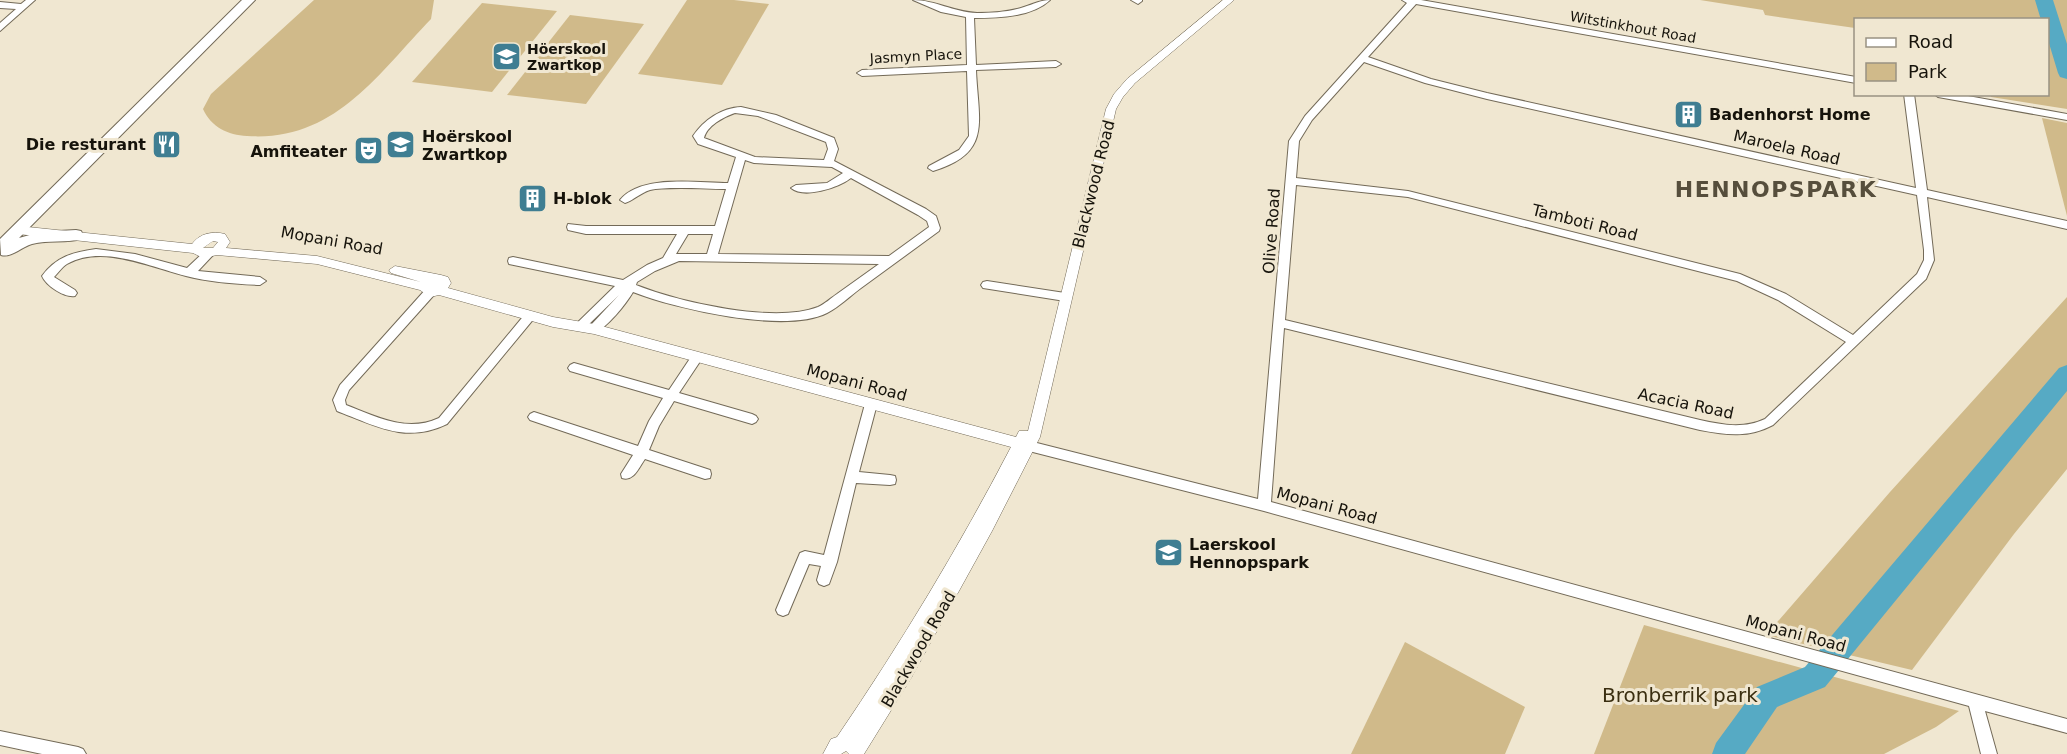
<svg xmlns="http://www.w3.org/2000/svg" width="2067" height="754" viewBox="0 0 2067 754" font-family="'DejaVu Sans',sans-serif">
<rect width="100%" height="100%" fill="#f0e7d1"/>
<!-- green -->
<g fill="#d0ba8a">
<path d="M314 0H434L431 19C377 75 334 142 247 136 228 135 211 127 203 109L211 94Z"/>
<polygon points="687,0 734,0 769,4 722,85 638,74"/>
<polygon points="1700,0 2067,0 2067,109 1991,97 1990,95 2048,94 2048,20 1856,20 1855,28 1765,15 1763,10"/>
<polygon points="482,3 557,11 492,92 412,82"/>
<polygon points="570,15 644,24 586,104 507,95"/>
<polygon points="2042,118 2067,123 2067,216"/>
<polygon points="2067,297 2067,469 2014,534 1912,670 1766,635 1890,492"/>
<polygon points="1644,625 1959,711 1936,727 1884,754 1594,754"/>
<polygon points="1405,642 1525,707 1505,754 1351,754"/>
</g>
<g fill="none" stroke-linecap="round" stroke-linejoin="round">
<!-- river -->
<g fill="#56aac4" fill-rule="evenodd">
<polygon points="2035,0 2053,0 2067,44 2067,79 2060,77 2058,73 2048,40 2048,20 2041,20"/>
<polygon points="2067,365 2067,391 1825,687 1777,707 1745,754 1712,754 1716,743 1757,687 1805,667 2059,368"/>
</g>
<defs>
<g id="minor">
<polygon points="26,0 35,0 0,31 0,23 16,9 0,8 0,2 21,4"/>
<path d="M913 0C935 0 953 12 977 13 992 13 1009 12 1024 7 1034 4 1040 0 1050 0 1032 17 999 18 974 18L976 65 1056 61 1061 64 1056 67 976 70C978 121 993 153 933 171L928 168 929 166 959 150 969 136 967 71 862 76 857 73 862 70 967 65 966 17 941 12Z"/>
<polygon points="1131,0 1142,0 1142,1 1138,4"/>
<path d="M1402 0H1421L1856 77V83L1416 4 1368 57 1431 79 1487 93 1916 188 1904 94H1914L1927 190 2067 221V229L1927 197 1934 260 1926 279 1773 425C1749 438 1726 435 1700 430L1284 328 1271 502 2067 719V733L1985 711 1997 754H1981L1969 706 1264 511 1025 450 1023 446 1025 442 1029 441 1258 499 1289 141 1305 116 1407 3ZM1364 62 1425 83 1487 99 1917 195 1924 250V260L1917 274 1853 335 1786 294 1740 274 1408 191 1296 178 1299 141 1312 120ZM1296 185 1408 197 1737 281 1778 300 1846 342 1765 419C1744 429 1722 425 1700 420L1285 320Z"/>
<polygon points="1934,94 1957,94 2067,114 2067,120 1938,97"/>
<path d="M741 107 776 115 834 138 838 149 834 161 926 209 936 216 940 228 939 231C913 250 887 269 861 288 850 296 839 307 827 313 785 334 676 309 633 292 626 304 607 328 594 333L588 329 590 326 619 295 584 329 580 330 574 326 615 286 509 264 508 261 509 258 513 257 623 280 647 265 663 258 677 234H586L568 230 567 227 568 224 586 226H715L726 189C707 189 667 186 650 190 640 193 634 200 625 203L620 200C641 174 697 183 728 183L736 157 698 144 693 136C704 120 721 108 741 107ZM735 113 758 116 826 142 828 149 824 160 755 157 704 138C707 126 723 117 735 113ZM745 160 754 163 832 167 843 173 827 183 796 185 791 188C804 199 838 188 851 178L918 215 927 221 929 227 889 256 718 254ZM688 234H713L707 254H676ZM679 261 879 264C865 274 851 284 837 294 831 298 825 304 818 307 774 324 679 302 636 285L637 282 655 271Z"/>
<path d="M96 249 135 254 187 268 205 251 209 250 214 254 198 271 260 277 266 281 260 285C235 284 210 282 186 276 150 267 102 244 67 264 62 267 58 273 54 277L75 290 77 293 75 296C65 298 46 286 42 276 56 257 73 252 96 249Z"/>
<polygon points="987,281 1065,293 1071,297 1065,301 983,288 981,285 983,282"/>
<path d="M430 288 434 289 436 292 434 295 349 390 345 400 346 405C377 417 407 433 439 418L526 313H534L536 316 447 424C406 444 376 426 337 411L333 400 340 385 426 289Z"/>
<path d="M697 353 703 357 679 393 752 414 756 416 758 419 756 422 752 424 674 401 659 426 649 450 710 470 711 474 710 478 705 479 645 459C639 467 634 482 622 478L621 474 633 455 530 420 528 417 530 414 534 412 638 446 649 421 663 398 570 371 568 368 570 365 574 363 669 390 693 354Z"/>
<polygon points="871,399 875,401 877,404 859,472 890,475 895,476 896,480 895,484 890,485 856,483 837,562 829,584 824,586 819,584 817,580 821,566 809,564 788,614 783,616 778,614 776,610 800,553 805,551 824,555 865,404 867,401"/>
<polygon points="0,731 78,747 83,749 86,754 42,754 0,745"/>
</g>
<path id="tertiary" d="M1223 0H1234L1135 83 1123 97 1116 109 1040 437 992 531 911 678 864 754H849L846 751 841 754H823L831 739 837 737C901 643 959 547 1011 447L594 334 553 327 439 295 430 297 420 290 317 264 217 255 203 258 193 253 18 234 12 230 18 226 192 244C200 233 213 231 225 234L230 242 226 248 317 256 421 282 391 273 389 270 395 266 441 275 448 277 451 283 448 288 553 317 594 324 1016 437 1019 431H1028L1106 109 1114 94 1127 79ZM213 241 218 242 213 248H203Z"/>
<path id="secondary" d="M242 0H255L19 238 40 232 76 230 81 231 83 235 81 239C66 243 48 240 32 244 21 247 12 258 1 255L0 239Z"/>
</defs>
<!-- minor casing -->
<use href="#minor" stroke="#736a58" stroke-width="2"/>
<!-- tertiary casing -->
<use href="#tertiary" stroke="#736a58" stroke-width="1"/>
<!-- secondary casing -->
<use href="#secondary" stroke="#736a58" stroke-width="2"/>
<!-- minor -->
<use href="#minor" fill="#fff" fill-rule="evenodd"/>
<!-- tertiary -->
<use href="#tertiary" fill="#fff" fill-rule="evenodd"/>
<!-- secondary -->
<use href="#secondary" fill="#fff" fill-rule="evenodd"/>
</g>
<!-- icons -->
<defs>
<symbol id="school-square" viewBox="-11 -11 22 22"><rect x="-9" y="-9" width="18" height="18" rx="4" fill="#3f7e92" stroke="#f0e7d1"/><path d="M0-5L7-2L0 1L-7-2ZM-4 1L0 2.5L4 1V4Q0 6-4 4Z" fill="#fff"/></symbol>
<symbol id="building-square" viewBox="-11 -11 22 22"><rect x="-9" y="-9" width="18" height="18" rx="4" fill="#3f7e92" stroke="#f0e7d1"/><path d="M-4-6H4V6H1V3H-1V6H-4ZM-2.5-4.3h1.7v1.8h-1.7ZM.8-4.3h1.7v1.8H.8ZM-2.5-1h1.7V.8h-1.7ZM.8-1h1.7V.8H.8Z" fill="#fff"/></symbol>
<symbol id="restaurant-square" viewBox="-11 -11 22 22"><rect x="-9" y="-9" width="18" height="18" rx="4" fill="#3f7e92" stroke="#f0e7d1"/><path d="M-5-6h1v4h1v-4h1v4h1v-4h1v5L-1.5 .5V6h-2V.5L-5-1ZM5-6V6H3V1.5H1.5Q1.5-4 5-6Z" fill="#fff"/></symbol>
<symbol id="theatre-square" viewBox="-11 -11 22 22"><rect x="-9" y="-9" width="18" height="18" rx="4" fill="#3f7e92" stroke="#f0e7d1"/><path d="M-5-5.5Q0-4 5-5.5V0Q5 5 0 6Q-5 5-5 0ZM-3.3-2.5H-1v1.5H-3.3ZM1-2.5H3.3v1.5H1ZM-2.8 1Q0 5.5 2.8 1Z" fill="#fff"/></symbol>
</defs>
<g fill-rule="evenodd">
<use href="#school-square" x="490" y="40" width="33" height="33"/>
<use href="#building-square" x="1672" y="98" width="33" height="33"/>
<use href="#restaurant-square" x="150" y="128" width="33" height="33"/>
<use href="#school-square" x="384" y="128" width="33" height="33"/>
<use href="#theatre-square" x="352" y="134" width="33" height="33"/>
<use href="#building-square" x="516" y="182" width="33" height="33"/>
<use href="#school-square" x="1152" y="536" width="33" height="33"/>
</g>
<g text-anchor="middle" stroke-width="6" stroke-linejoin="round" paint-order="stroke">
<!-- far-street labels -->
<g font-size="14" fill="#16130b" stroke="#f0e7d1">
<text transform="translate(1633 27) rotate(10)" y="5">Witstinkhout Road</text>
<text transform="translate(916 56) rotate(-3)" y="5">Jasmyn Place</text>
</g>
<!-- far-poi labels -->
<g font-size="14" font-weight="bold" fill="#16130b" stroke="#f0e7d1" text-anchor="start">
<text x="527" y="54">Höerskool<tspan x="527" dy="16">Zwartkop</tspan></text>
</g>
<!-- poi labels -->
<g font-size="16" font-weight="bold" fill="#16130b" stroke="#f0e7d1" text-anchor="start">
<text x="1709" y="120">Badenhorst Home</text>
<text x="422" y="142">Hoërskool<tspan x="422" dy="18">Zwartkop</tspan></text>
<text x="146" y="150" text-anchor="end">Die resturant</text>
<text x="347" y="157" text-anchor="end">Amfiteater</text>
<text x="553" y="204">H-blok</text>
<text x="1189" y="550">Laerskool<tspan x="1189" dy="18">Hennopspark</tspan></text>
</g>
<!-- street labels -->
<g font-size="16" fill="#16130b" stroke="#f0e7d1">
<text transform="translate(1787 147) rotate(13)" y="6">Maroela Road</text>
<text transform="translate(1093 184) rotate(-76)" y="6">Blackwood Road</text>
<text transform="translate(1585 222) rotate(14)" y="6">Tamboti Road</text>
<text transform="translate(1271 231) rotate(-86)" y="6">Olive Road</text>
<text transform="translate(332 240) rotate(10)" y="6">Mopani Road</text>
<text transform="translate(857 382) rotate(15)" y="6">Mopani Road</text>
<text transform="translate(1686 403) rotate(12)" y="6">Acacia Road</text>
<text transform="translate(1327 505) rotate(15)" y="6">Mopani Road</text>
<text transform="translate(1796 633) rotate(15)" y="6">Mopani Road</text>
<text transform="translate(918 649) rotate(-60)" y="6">Blackwood Road</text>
</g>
<!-- near-park labels -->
<g font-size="20" fill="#3a2e10" stroke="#f0e7d1">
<text x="1680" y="702">Bronberrik park</text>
</g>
<!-- district labels -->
<g font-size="22" font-weight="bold" letter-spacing="1.5" fill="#564e3c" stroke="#f0e7d1">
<text x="1776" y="197">HENNOPSPARK</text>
</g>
</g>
<!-- legend -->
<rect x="1854" y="18" width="195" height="78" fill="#f0e7d1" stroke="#999282" stroke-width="1.5"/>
<rect x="1866" y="38" width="30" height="9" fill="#ffffff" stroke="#999282" stroke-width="1.5"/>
<text x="1908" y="48" font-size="18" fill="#16130b">Road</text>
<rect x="1866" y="63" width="30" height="18" fill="#d0ba8a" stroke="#999282" stroke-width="1.5"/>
<text x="1908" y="78" font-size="18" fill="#16130b">Park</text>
</svg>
